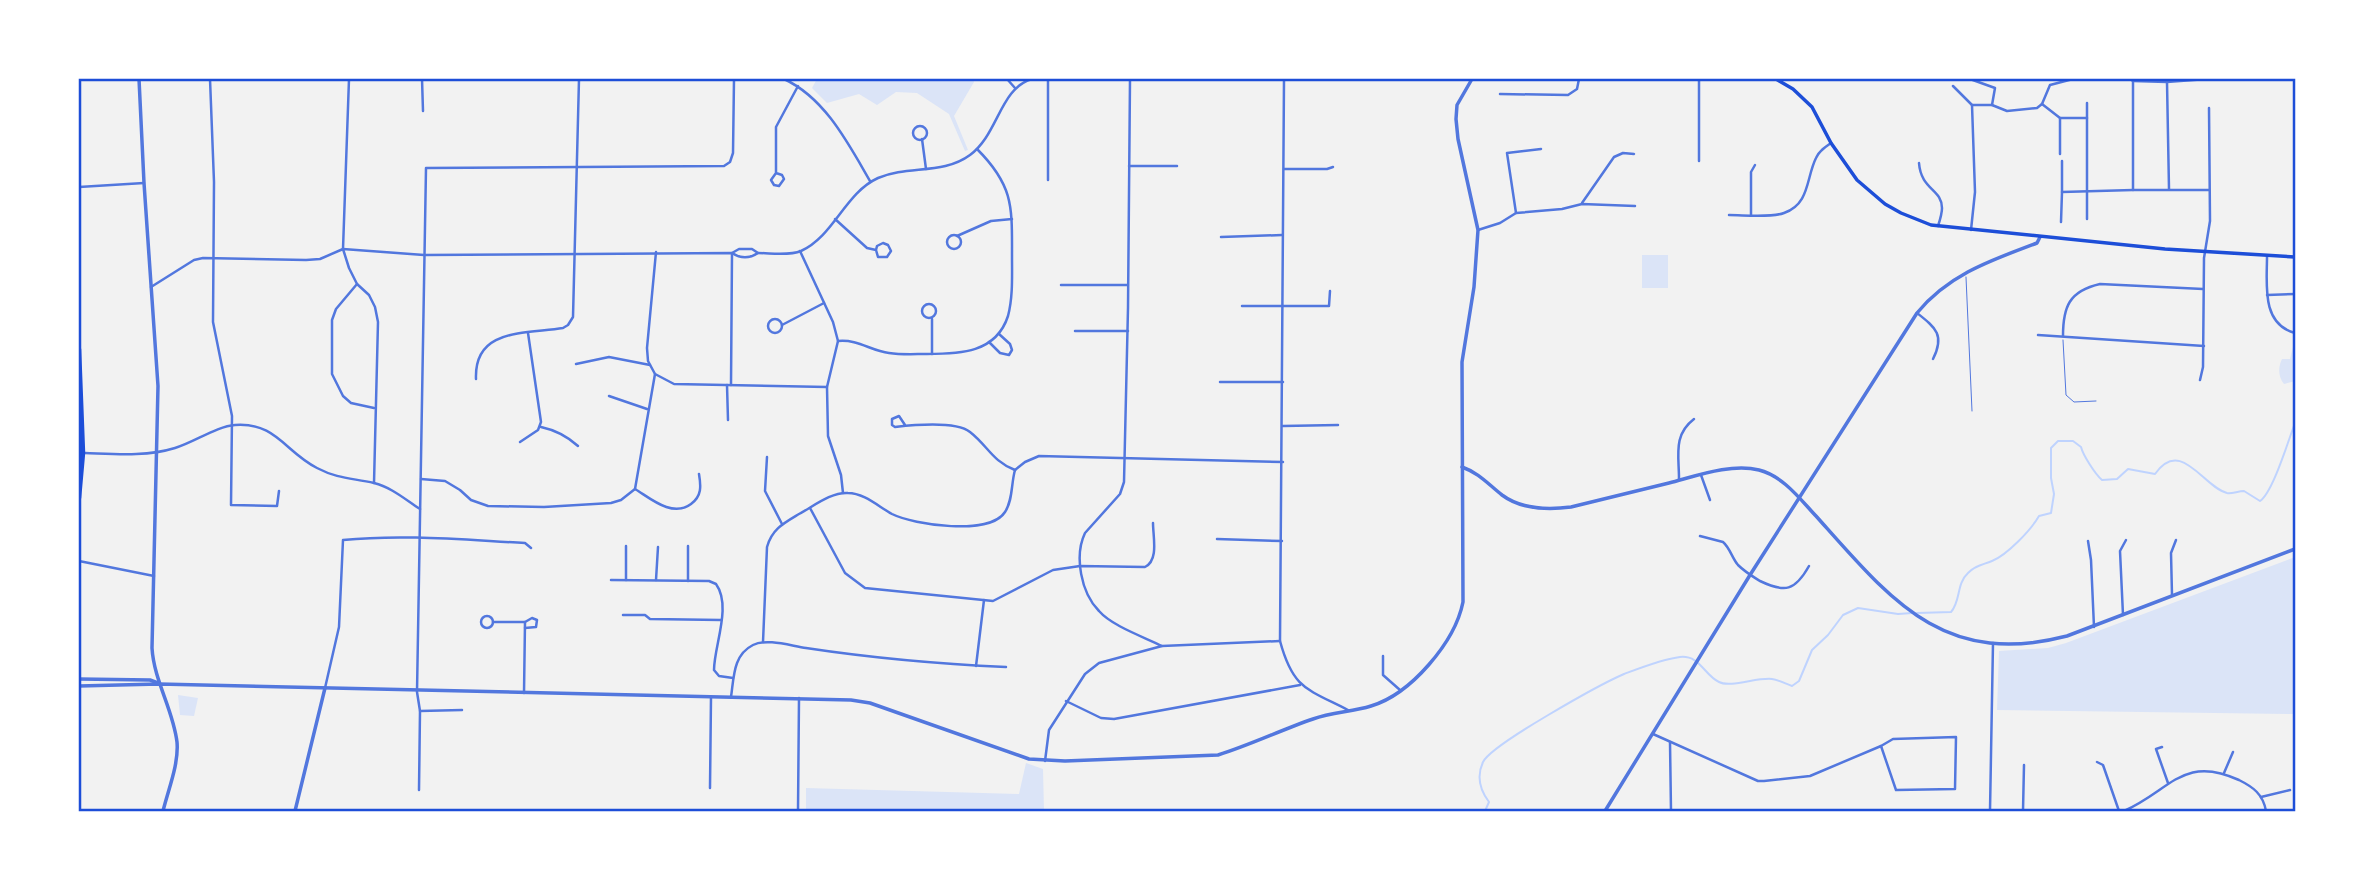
<svg xmlns="http://www.w3.org/2000/svg" width="2374" height="890" viewBox="0 0 2374 890" font-family="'IBM Plex Sans',sans-serif">
<rect width="100%" height="100%" fill="#f2f2f2"/>
<!-- green -->
<g fill="#dbe4f7">
<polygon points="817,79 973,79 974,82 954,116 968,150 965,151 949,114 917,93 896,92 877,105 859,94 827,103 812,88"/>
<rect x="1642" y="255" width="26" height="33"/>
<path d="M2295 339V381L2284 384C2278 377 2278 367 2282 359H2290Z"/>
<polygon points="2295,557 2295,714 1997,710 1999,651 2048,648 2066,643"/>
<polygon points="178,695 198,698 194,716 180,715"/>
<polygon points="1026,763 1043,769 1044,811 806,811 806,788 1019,794"/>
</g>
<g fill="none" stroke-linecap="round" stroke-linejoin="round">
<!-- stream -->
<g stroke="#bfd3fe" stroke-width="2">
<path d="M1917 613 1951 612C1961 601 1956 584 1968 573 1976 565 1982 565 1992 561 2007 555 2031 530 2039 516L2051 513 2054 494 2051 478V448L2058 441H2073L2081 447C2083 455 2095 474 2102 480L2117 479 2128 469 2155 474C2181 437 2203 487 2227 493 2232 494 2238 491 2244 491L2260 501C2273 492 2288 441 2295 423"/>
<path d="M1485 811 1489 802C1480 790 1476 777 1483 762 1492 744 1601 684 1624 674 1640 668 1663 659 1680 657 1700 655 1704 675 1719 682 1730 688 1758 677 1772 679 1779 680 1786 684 1792 686L1799 681 1812 650 1828 635 1843 615 1858 608 1898 614 1912 613"/>
</g>
<!-- service -->
<g stroke="#5277de" stroke-width="1">
<polyline points="1966,277 1972,411"/>
<polyline points="2063,340 2066,395 2074,402 2096,401"/>
</g>
<!-- minor -->
<g stroke="#5277de" stroke-width="2.5">
<polyline points="210,79 214,182 213,322 232,416 231,505 277,506 279,491"/>
<polyline points="349,79 343,249 349,268 357,284 369,295 375,307 378,322 374,483"/>
<polyline points="422,79 423,111"/>
<polyline points="740,79 753,79"/>
<path d="M784 79C825 98 848 143 870 181"/>
<polyline points="1007,79 1015,88"/>
<polyline points="1048,79 1048,180"/>
<polyline points="1074,79 1358,79"/>
<path d="M1130 79 1128 308 1124 482 1120 494 1085 533C1074 556 1081 593 1099 611 1112 626 1144 637 1162 646"/>
<path d="M1284 79 1280 641C1293 689 1307 689 1348 710"/>
<polyline points="1699,79 1699,161"/>
<polyline points="1970,79 1995,88 1992,105"/>
<polyline points="2130,79 2133,81 2167,82 2207,79"/>
<polyline points="2133,81 2133,190 2209,190"/>
<polyline points="2167,82 2169,189"/>
<polyline points="1953,86 1972,105 1992,105 2007,111 2037,108 2042,104"/>
<polyline points="1500,94 1568,95 1577,89 1579,79"/>
<polyline points="2087,103 2087,219"/>
<polyline points="2042,104 2060,118 2087,118"/>
<polyline points="2042,104 2050,85 2073,79"/>
<circle cx="920" cy="133" r="7"/>
<polyline points="922,139 926,169"/>
<polyline points="2060,154 2060,118"/>
<polyline points="2062,161 2062,192"/>
<path d="M1919 163C1921 190 1942 189 1942 208 1942 214 1940 220 1938 226"/>
<polyline points="1129,166 1177,166"/>
<polyline points="1284,169 1327,169 1333,167"/>
<polyline points="776,173 782,175 784,179 779,186 774,185 771,180 776,173 776,127 798,86"/>
<polyline points="79,187 144,183"/>
<polyline points="1582,203 1614,157 1623,153 1634,154"/>
<polyline points="1516,213 1507,153 1541,149"/>
<path d="M1729 215C1744 215 1771 218 1784 213 1810 204 1806 178 1816 158 1819 151 1825 147 1831 143"/>
<polyline points="1751,215 1751,172 1755,165"/>
<polyline points="835,219 867,248 876,250 878,257 887,257 891,251 888,245 883,243 877,246 876,250"/>
<polyline points="2061,222 2062,192 2133,190"/>
<polyline points="1478,230 1500,223 1516,213 1562,209 1582,204 1635,206"/>
<polyline points="1971,230 1975,192 1972,105"/>
<circle cx="954" cy="242" r="7"/>
<polyline points="957,236 991,221 1012,219"/>
<polyline points="1221,237 1282,235"/>
<path d="M739 249H752L758 253C749 259 741 259 732 253Z"/>
<polyline points="800,251 833,322 838,341 827,387 828,436 841,475 843,493"/>
<path d="M758 253C771 253 789 256 801 251 834 236 845 193 878 178 908 165 943 175 970 155 998 135 1000 88 1032 79"/>
<path d="M2267 257C2267 284 2261 324 2295 333"/>
<polyline points="357,284 336,309 332,320 332,374 343,396 351,403 374,408"/>
<polyline points="1061,285 1127,285"/>
<polyline points="151,287 194,260 203,258 306,260 320,259 343,249 424,255 732,253 731,385"/>
<polyline points="2267,295 2295,294"/>
<circle cx="929" cy="311" r="7"/>
<polyline points="1242,306 1329,306 1330,291"/>
<path d="M1917 313C1936 328 1945 335 1933 359"/>
<circle cx="775" cy="326" r="7"/>
<polyline points="932,319 932,354"/>
<polyline points="782,325 824,303"/>
<polyline points="1075,331 1128,331"/>
<polyline points="2038,335 2204,346"/>
<path d="M2063 336C2063 307 2069 291 2100 284L2203 289"/>
<path d="M838 341C858 339 871 351 889 353 902 355 915 354 927 354 960 354 996 353 1008 316 1013 297 1012 276 1012 257 1012 207 1014 186 977 149"/>
<polyline points="989,342 1000,353 1009,355 1012,350 1010,344 999,334"/>
<polyline points="576,364 609,357 650,365"/>
<polyline points="655,374 674,384 827,387"/>
<path d="M476 379C474 328 525 334 563 328L568 325 573 317 579 79"/>
<polyline points="2200,380 2203,367 2204,258 2210,221 2209,108"/>
<polyline points="1220,382 1283,382"/>
<polyline points="727,385 728,420"/>
<polyline points="609,396 647,409"/>
<path d="M905 425 899 416 892 419V425L895 427C913 425 956 421 970 432 988 446 992 461 1015 470"/>
<polyline points="1283,426 1338,425"/>
<path d="M541 427C555 430 567 436 578 446"/>
<polyline points="520,442 538,430 541,422 528,333"/>
<path d="M85 453C114 454 146 457 175 448 193 443 217 426 235 425 276 422 285 452 317 468 338 479 352 478 374 483 391 487 406 500 420 509"/>
<polyline points="767,457 765,491 782,524"/>
<polyline points="1015,470 1025,462 1039,456 1283,462"/>
<polyline points="1701,475 1710,500"/>
<path d="M421 479 445 481 460 490 471 500 488 506 544 507 611 503 621 500 635 489C650 498 672 518 691 504 702 496 701 486 699 474"/>
<path d="M1679 479C1679 455 1673 435 1694 419"/>
<polyline points="635,489 655,374 648,361 647,348 656,252"/>
<path d="M810 508 845 573 865 588 993 601 1053 570 1080 566 1145 567C1159 560 1153 537 1153 523"/>
<path d="M1700 536 1723 542C1730 548 1732 558 1738 565 1745 572 1752 576 1760 581 1785 593 1795 591 1809 566"/>
<polyline points="1217,539 1282,541"/>
<polyline points="2088,541 2091,560 2094,627"/>
<polyline points="79,561 154,576"/>
<path d="M611 580 709 581 716 584C732 606 714 646 714 670L719 676 733 678"/>
<polyline points="626,580 626,546"/>
<polyline points="656,580 658,547"/>
<polyline points="688,581 688,546"/>
<polyline points="2172,595 2171,553 2176,540"/>
<polyline points="623,615 645,615 650,619 721,620"/>
<polyline points="2123,615 2120,551 2126,540"/>
<circle cx="487" cy="622" r="6"/>
<polyline points="493,622 525,622 532,618 537,620 536,627 525,628"/>
<path d="M763 642 767 547C772 529 784 523 799 514 814 506 831 492 848 493 864 493 879 507 892 514 914 525 990 536 1005 512 1013 500 1011 484 1015 470"/>
<polyline points="1383,656 1383,675 1400,690"/>
<polyline points="976,666 984,600"/>
<path d="M325 688 339 627 343 540C403 534 465 540 525 543L531 548"/>
<polyline points="524,693 525,622"/>
<path d="M731 697C734 677 733 655 753 645 767 638 791 646 806 648 872 658 940 664 1006 667"/>
<polyline points="1066,701 1101,718 1114,719 1300,685"/>
<polyline points="420,711 462,710"/>
<polyline points="1653,734 1758,781 1764,781 1810,776 1881,746"/>
<polygon points="1956,737 1955,789 1896,790 1881,746 1893,739"/>
<polyline points="1670,742 1671,811"/>
<polyline points="2162,747 2156,749 2168,783"/>
<polyline points="1045,761 1049,730 1085,674 1099,663 1162,646 1280,641"/>
<polyline points="2097,762 2103,765 2119,811"/>
<polyline points="2224,773 2233,752"/>
<polyline points="710,788 711,697"/>
<polyline points="419,790 420,711 417,692 426,168 724,166 730,162 733,153 734,79"/>
<polyline points="2261,797 2290,790"/>
<polyline points="798,811 799,698"/>
<polyline points="1990,811 1993,643"/>
<polyline points="2023,811 2024,765"/>
<path d="M2124 811C2170 791 2183 754 2239 780 2253 787 2263 794 2266 811"/>
</g>
<!-- tertiary -->
<g stroke="#5277de" stroke-width="3.5">
<path d="M139 79 144 183 158 386 152 648C154 681 173 709 177 742 179 764 168 790 163 811"/>
<path d="M1462 467C1479 473 1488 484 1502 495 1522 510 1548 510 1571 507 1604 499 1637 491 1669 483 1696 476 1731 463 1759 470 1783 476 1800 499 1816 516 1891 600 1943 668 2067 636L2295 549"/>
<polyline points="79,679 150,680 158,683"/>
<path d="M79 686 159 684 851 700 870 703 1029 759 1065 761 1218 755C1250 745 1281 730 1313 719 1332 712 1352 712 1371 706 1411 694 1455 642 1463 602L1462 362 1474 287 1478 230 1458 139 1456 119 1457 105 1472 79"/>
<polyline points="295,811 325,688"/>
<path d="M1605 811 1750 575 1917 313C1949 274 1992 260 2037 243L2040 237"/>
</g>
<!-- secondary -->
<polyline stroke="#1d4ed8" stroke-width="3.5" points="1776,79 1793,89 1812,107 1831,143 1857,180 1885,204 1901,213 1931,225 2165,249 2295,257"/>
<!-- primary -->
<polyline stroke="#1d4ed8" stroke-width="4.5" points="79,349 83,453 79,498"/>
</g>
<!-- border -->
<rect width="2374" height="890" fill="none" stroke="#ffffff" stroke-width="161"/>
<rect x="80" y="80" width="2214" height="730" fill="none" stroke="#1d4ed8" stroke-width="2.5"/>
</svg>
